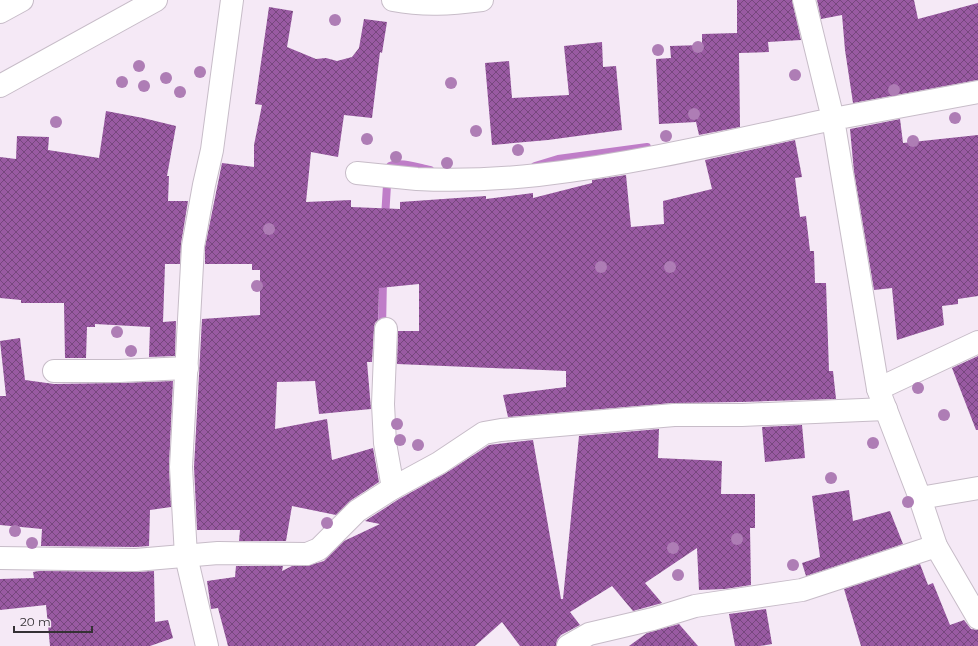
<svg xmlns="http://www.w3.org/2000/svg" width="978" height="646" viewBox="0 0 978 646" font-family="Montserrat,sans-serif">
<defs>
<pattern id="building-cross-hatch" width="8" height="8" patternUnits="userSpaceOnUse"><rect width="8" height="8" fill="#995aa2"/><path d="M0 0l8 8M0 8l8-8" fill="none" stroke="#77477e"/></pattern>
</defs>
<rect width="100%" height="100%" fill="#f5e9f6"/>
<g fill="none" stroke-linecap="round" stroke-linejoin="round">
<!-- stream -->
<g stroke="#bf7dc8" stroke-width="8">
<polyline points="535,166 558,159 647,147"/>
<path d="M389 171 390 166C399 161 419 168 430 170"/>
<polyline points="385,218 387,185"/>
<polyline points="382,330 383,277"/>
</g>
</g>
<!-- building -->
<g fill="url(#building-cross-hatch)">
<polygon points="737,0 792,0 801,40 768,42 769,52 739,53 740,127 699,135 696,122 659,124 656,59 671,58 670,46 702,45 702,34 737,33"/>
<polygon points="817,0 914,0 918,19 978,3 978,80 853,103 845,50 842,15 821,19"/>
<polygon points="269,7 293,11 287,47 316,59 326,58 337,61 352,57 359,48 364,19 387,22 382,53 380,52 372,118 344,115 338,157 311,152 306,202 351,200 351,207 400,209 400,202 486,196 486,199 533,193 533,198 592,183 592,180 626,175 631,227 664,224 663,201 712,189 705,160 795,140 802,177 795,178 800,217 806,216 810,251 814,251 815,283 826,283 829,371 833,371 836,399 742,402 673,403 508,417 503,395 566,387 566,371 397,364 398,331 419,331 419,284 379,288 378,320 375,323 374,328 372,362 367,362 371,409 319,414 315,381 277,382 275,429 327,419 332,460 373,448 379,482 350,501 336,515 292,506 286,541 239,541 240,530 197,530 194,467 202,319 260,315 260,270 252,270 252,264 205,264 205,247 222,163 254,167 254,145 262,105 255,104"/>
<polygon points="602,42 603,67 616,66 622,130 548,140 492,145 485,63 509,61 512,98 569,95 564,46"/>
<polygon points="106,111 143,118 176,126 167,176 169,176 168,201 188,201 181,244 180,264 165,264 163,322 176,321 175,356 149,357 150,327 95,324 95,327 87,327 86,358 65,358 64,303 21,303 21,300 0,298 0,157 16,159 17,136 49,137 48,150 99,158"/>
<polygon points="900,119 903,143 978,135 978,296 958,299 958,304 942,306 944,325 897,340 892,288 874,290 854,172 850,129"/>
<polygon points="20,338 25,380 54,384 120,383 173,381 169,466 171,507 150,510 149,546 136,547 41,546 42,529 0,525 0,396 6,396 0,341"/>
<polygon points="978,356 978,430 976,430 952,368"/>
<polygon points="802,425 805,458 765,462 762,427"/>
<polygon points="659,429 658,458 722,461 721,494 755,494 755,528 750,528 751,585 725,589 699,590 697,548 645,583 662,603 633,611 612,586 570,612 580,625 561,635 557,640 556,646 520,646 502,622 475,646 228,646 218,608 211,609 207,581 235,577 236,566 283,566 282,571 292,566 307,566 324,561 344,541 380,524 365,521 399,499 446,473 489,445 533,440 561,599 563,599 579,436"/>
<polygon points="849,490 853,521 890,511 903,544 806,576 802,563 820,557 812,496"/>
<polygon points="920,564 928,585 933,583 950,625 964,620 971,629 978,630 978,646 861,646 844,589"/>
<polygon points="39,571 136,572 154,571 155,622 168,620 173,638 150,646 50,646 46,605 0,610 0,579 34,578 33,572"/>
<polygon points="766,609 772,644 760,646 735,646 729,614"/>
<polygon points="679,624 698,646 629,646 647,633"/>
</g>
<g fill="none" stroke-linecap="round" stroke-linejoin="round">
<defs>
<g id="minor">
<path d="M393 0C425 6 450 4 482 0"/>
<polyline points="978,92 833,119 878,389 920,498 936,546 978,618"/>
<path d="M357 173C377 175 397 177 417 179 456 181 500 179 538 175 638 164 735 140 833 119L804 0"/>
<polyline points="54,371 119,371 187,368"/>
<polyline points="878,389 978,342"/>
<polyline points="393,488 439,463 484,433 501,430 674,415 742,415 886,409"/>
<polyline points="920,498 978,488"/>
<polyline points="0,558 136,560 218,553 307,554 319,549 357,511 393,488 385,443 383,404 386,329"/>
<polyline points="207,646 186,556 181,467 193,246 204,185 212,150 232,0"/>
<polyline points="568,646 589,634 653,619 695,606 802,590 936,546"/>
</g>
<g id="primary">
<polyline points="0,12 22,0"/>
<polyline points="0,86 156,0"/>
</g>
</defs>
<!-- minor casing -->
<use href="#minor" stroke="#c7bcc8" stroke-width="24"/>
<!-- primary casing -->
<use href="#primary" stroke="#c7bcc8" stroke-width="24"/>
<!-- minor -->
<use href="#minor" stroke="#fff" stroke-width="22"/>
<!-- primary -->
<use href="#primary" stroke="#fff" stroke-width="22"/>
</g>
<!-- trees -->
<g fill="#ae7db5">
<circle cx="335" cy="20" r="6"/>
<circle cx="698" cy="47" r="6"/>
<circle cx="658" cy="50" r="6"/>
<circle cx="139" cy="66" r="6"/>
<circle cx="200" cy="72" r="6"/>
<circle cx="795" cy="75" r="6"/>
<circle cx="166" cy="78" r="6"/>
<circle cx="122" cy="82" r="6"/>
<circle cx="451" cy="83" r="6"/>
<circle cx="144" cy="86" r="6"/>
<circle cx="894" cy="90" r="6"/>
<circle cx="180" cy="92" r="6"/>
<circle cx="694" cy="114" r="6"/>
<circle cx="955" cy="118" r="6"/>
<circle cx="56" cy="122" r="6"/>
<circle cx="476" cy="131" r="6"/>
<circle cx="666" cy="136" r="6"/>
<circle cx="367" cy="139" r="6"/>
<circle cx="913" cy="141" r="6"/>
<circle cx="518" cy="150" r="6"/>
<circle cx="396" cy="157" r="6"/>
<circle cx="447" cy="163" r="6"/>
<circle cx="269" cy="229" r="6"/>
<circle cx="601" cy="267" r="6"/>
<circle cx="670" cy="267" r="6"/>
<circle cx="257" cy="286" r="6"/>
<circle cx="117" cy="332" r="6"/>
<circle cx="131" cy="351" r="6"/>
<circle cx="918" cy="388" r="6"/>
<circle cx="944" cy="415" r="6"/>
<circle cx="397" cy="424" r="6"/>
<circle cx="400" cy="440" r="6"/>
<circle cx="873" cy="443" r="6"/>
<circle cx="418" cy="445" r="6"/>
<circle cx="831" cy="478" r="6"/>
<circle cx="908" cy="502" r="6"/>
<circle cx="327" cy="523" r="6"/>
<circle cx="15" cy="531" r="6"/>
<circle cx="737" cy="539" r="6"/>
<circle cx="32" cy="543" r="6"/>
<circle cx="673" cy="548" r="6"/>
<circle cx="793" cy="565" r="6"/>
<circle cx="678" cy="575" r="6"/>
</g>
<!-- scale -->
<path d="M14 626v6h78v-6" fill="none" stroke="#353135" stroke-width="2"/>
<text x="20" y="626" font-size="12" fill="#353135" stroke="#f5e9f6" stroke-width="3" paint-order="stroke">20 m</text>
</svg>
